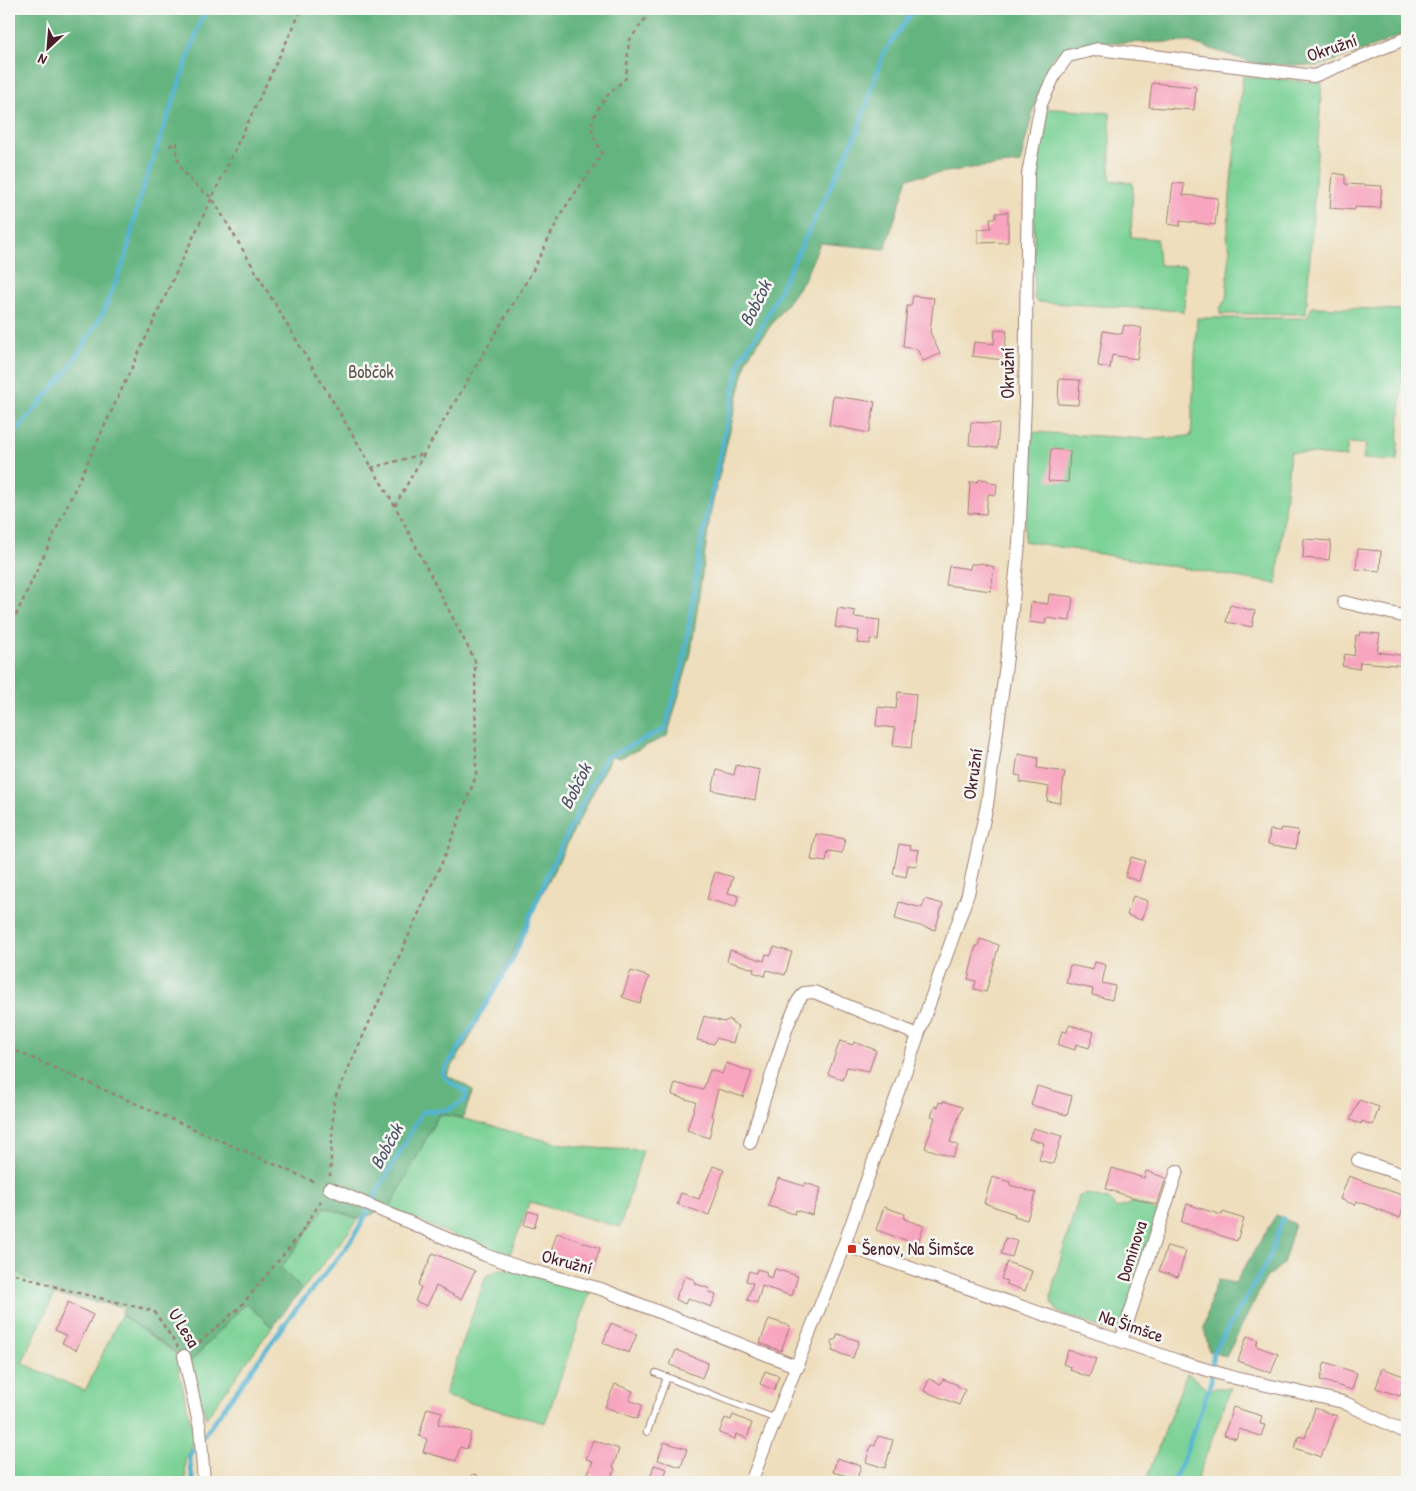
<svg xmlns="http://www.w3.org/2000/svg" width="1416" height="1491" viewBox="0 0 1416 1491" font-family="'Patrick Hand',sans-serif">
<rect width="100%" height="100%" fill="#f6f6f2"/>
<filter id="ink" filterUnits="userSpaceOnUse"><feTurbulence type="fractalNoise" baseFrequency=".02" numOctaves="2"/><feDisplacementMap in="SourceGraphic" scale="10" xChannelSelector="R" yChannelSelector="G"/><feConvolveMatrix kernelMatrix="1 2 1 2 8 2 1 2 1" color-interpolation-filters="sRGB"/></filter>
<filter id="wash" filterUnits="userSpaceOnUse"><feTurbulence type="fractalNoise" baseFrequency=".0096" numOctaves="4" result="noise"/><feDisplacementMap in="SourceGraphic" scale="20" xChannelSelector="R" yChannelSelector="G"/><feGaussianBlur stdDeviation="1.12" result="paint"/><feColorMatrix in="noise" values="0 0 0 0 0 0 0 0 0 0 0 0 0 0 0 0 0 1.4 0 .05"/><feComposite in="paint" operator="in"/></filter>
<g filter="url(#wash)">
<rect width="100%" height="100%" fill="#eedebc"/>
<!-- green -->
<g fill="#7bd296" stroke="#627860">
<polygon points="1243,76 1322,83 1306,314 1220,314 1220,308 1226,299 1230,248 1227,241 1231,181"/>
<polygon points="1042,108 1110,113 1110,180 1133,183 1131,237 1157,239 1159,265 1186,266 1184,311 1037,302 1034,299 1034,190"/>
<polygon points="1312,307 1407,310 1397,461 1363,459 1366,444 1348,443 1346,457 1290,452 1277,584 1024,541 1032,432 1148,439 1191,436 1197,318 1307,318"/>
<path d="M439 1114C481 1121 521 1136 563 1144 589 1149 616 1149 643 1150L620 1227 530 1202 508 1259 390 1208Z"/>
<polygon points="1086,1194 1111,1201 1116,1209 1135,1202 1161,1213 1119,1333 1107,1330 1058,1312 1052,1303 1051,1297 1054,1281 1079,1196"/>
<polygon points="325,1207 359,1219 302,1290 281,1268"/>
<polygon points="9,1267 54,1295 22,1363 85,1391 121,1315 175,1353 194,1438 185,1461 186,1482 9,1482"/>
<polygon points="500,1269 515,1269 590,1292 545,1423 444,1396 486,1276"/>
<polygon points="246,1303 272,1327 206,1418 190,1362"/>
<polygon points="1187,1373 1207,1388 1231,1388 1196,1482 1145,1482"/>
</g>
<!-- forest -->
<g fill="#64b47f" stroke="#576a55">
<polygon points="9,9 1407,9 1407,32 1381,44 1319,66 1257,64 1190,42 1088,43 1054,55 1037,95 1020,163 972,168 908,178 885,249 820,243 804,280 747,358 711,510 691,653 667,736 620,758 611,757 469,1039 447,1075 473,1090 463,1118 439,1114 390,1208 359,1219 325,1207 281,1268 302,1290 272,1327 246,1303 190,1362 121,1315 124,1307 54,1295 9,1267"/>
<polygon points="1276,1215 1295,1224 1283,1264 1266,1278 1226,1357 1209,1351 1204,1328 1211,1297 1218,1280 1235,1283"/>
</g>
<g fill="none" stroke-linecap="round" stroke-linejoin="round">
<!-- stream -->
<g stroke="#52b4d1" stroke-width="4.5">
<polyline points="9,440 68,370 102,315 125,259 140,197 205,9"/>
<polyline points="203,1437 292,1314 346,1248 362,1223 375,1196 422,1112 448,1110 466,1100 466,1091 452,1084 442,1074 473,1026 513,959 550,869 605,758 665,729 683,665 701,543 741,358 759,332 857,133 883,54 914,9"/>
<polyline points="193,1482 189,1456 198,1443"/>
<polyline points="1173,1482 1184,1458 1211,1382 1213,1353 1268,1261 1283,1218"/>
</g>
</g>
<g id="blocks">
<!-- building -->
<g fill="#f8a5bf">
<polygon points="1152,83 1196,87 1194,110 1149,107"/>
<polygon points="1333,173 1345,175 1345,184 1382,186 1380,208 1355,207 1355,210 1330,208"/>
<polygon points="1173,183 1184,184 1183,195 1218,198 1215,225 1180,221 1180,226 1168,224"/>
<polygon points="1008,212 1008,242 978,243 978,229 991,228 990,218 996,218 996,213"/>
<polygon points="913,296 934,298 930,332 940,354 923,361 917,349 903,347 907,306 911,306"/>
<polygon points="1124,325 1142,328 1137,359 1112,355 1110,368 1098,366 1103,331 1122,334"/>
<polygon points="995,330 1007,331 1003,360 972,356 974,342 994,344"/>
<polygon points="1059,379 1080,380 1078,405 1058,404"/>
<polygon points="833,396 875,402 869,433 829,425"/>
<polygon points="971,422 999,424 997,448 969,445"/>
<polygon points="1051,449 1070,451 1068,482 1048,481"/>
<polygon points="980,479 987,480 991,483 997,484 996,495 988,494 986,514 968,513 970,482 977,482"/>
<polygon points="1304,539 1331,541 1329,560 1303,558"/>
<polygon points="1358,549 1381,551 1380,571 1356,569"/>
<polygon points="981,563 994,567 991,591 946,585 949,566 970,569 971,564 977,564"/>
<polygon points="1049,594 1073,597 1070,621 1046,618 1045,624 1029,622 1031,602 1048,604"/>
<polygon points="1230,605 1255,611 1252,627 1226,622"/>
<polygon points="838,608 855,611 854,617 880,620 878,640 870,639 870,644 857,643 859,631 835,627"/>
<polygon points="1360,632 1380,634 1377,652 1407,656 1407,666 1360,662 1359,669 1342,666 1345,654 1354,656 1356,635 1359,636"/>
<polygon points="898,692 916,694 911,748 893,746 895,728 876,726 878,707 896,709"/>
<polygon points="1018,754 1038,758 1037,768 1065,772 1060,803 1047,801 1049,787 1020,782 1021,776 1015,775"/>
<polygon points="736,765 760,770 755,800 712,790 717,770 734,775"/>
<polygon points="1281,828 1298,830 1296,849 1268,844 1270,830 1280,831"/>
<polygon points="816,834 845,839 842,853 828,851 826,862 811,860"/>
<polygon points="899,844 911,846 910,849 919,850 916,866 908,865 906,877 893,874"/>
<polygon points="1131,857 1145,861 1139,881 1125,877"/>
<polygon points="715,872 733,877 728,893 739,896 735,907 707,899"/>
<polygon points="1133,896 1148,901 1141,920 1127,915"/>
<polygon points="925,899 943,904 935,930 895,919 899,902 922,908"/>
<polygon points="980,939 999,945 986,992 974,989 976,981 968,979 976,946 978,946"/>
<polygon points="774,947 792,952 785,975 767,970 765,976 753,972 754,969 727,961 730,950 764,961 766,954 771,955"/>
<polygon points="1095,962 1106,965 1102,983 1115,986 1112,1000 1092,995 1093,989 1066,983 1070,965 1093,970"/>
<polygon points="631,971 649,977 640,1003 622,997"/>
<polygon points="704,1016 724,1022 730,1019 733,1024 738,1026 733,1043 716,1038 714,1044 697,1040"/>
<polygon points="1069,1025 1094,1032 1089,1048 1076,1044 1075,1050 1058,1045 1062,1031 1067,1032"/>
<polygon points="840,1041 853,1045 854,1042 876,1050 869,1071 847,1067 843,1080 828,1074"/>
<polygon points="726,1063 752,1072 743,1097 718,1089 711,1116 714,1117 709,1138 687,1130 696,1102 672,1095 675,1083 703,1090 710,1070 722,1074"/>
<polygon points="1037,1086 1072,1096 1067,1115 1031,1105"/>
<polygon points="1359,1100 1379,1107 1373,1125 1362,1121 1361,1124 1350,1120"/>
<polygon points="943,1101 962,1107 950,1142 958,1145 953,1157 925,1148 935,1117 931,1116 935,1106 938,1107 939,1102 943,1103"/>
<polygon points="1033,1128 1062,1136 1053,1164 1039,1160 1044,1143 1029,1139"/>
<polygon points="713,1166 724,1170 709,1215 677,1204 681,1193 699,1199"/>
<polygon points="1112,1168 1144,1178 1146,1171 1166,1178 1157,1205 1106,1189"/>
<polygon points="1349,1176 1407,1197 1400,1218 1357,1201 1355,1205 1340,1199"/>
<polygon points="992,1177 1010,1182 1010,1185 1036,1193 1027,1220 1014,1216 1015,1214 984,1203"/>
<polygon points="778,1178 804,1186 805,1183 821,1188 812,1215 796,1210 795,1214 768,1206"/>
<polygon points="1187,1204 1222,1215 1223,1212 1244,1219 1237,1241 1181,1222"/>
<polygon points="884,1207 905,1214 904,1219 924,1226 917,1244 876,1230"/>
<polygon points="528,1211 538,1214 534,1228 524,1225"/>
<polygon points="557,1233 600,1248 593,1269 550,1255"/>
<polygon points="1005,1238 1017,1241 1012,1257 1001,1254"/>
<polygon points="1167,1246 1186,1251 1178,1277 1159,1271"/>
<polygon points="433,1253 475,1271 461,1299 436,1286 427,1306 415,1301 421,1287 418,1285"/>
<polygon points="1007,1262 1032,1271 1025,1291 1006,1284 1007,1281 1001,1279"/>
<polygon points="757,1269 767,1272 766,1276 772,1278 775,1269 798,1276 792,1296 762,1286 757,1303 747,1300 753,1283 746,1281 749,1271 756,1273"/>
<polygon points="685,1276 695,1280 694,1283 710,1289 709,1292 716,1295 711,1307 688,1298 685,1304 675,1299"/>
<polygon points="68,1302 93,1315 76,1350 62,1343 66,1336 55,1330"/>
<polygon points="769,1319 790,1326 781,1351 760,1343"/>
<polygon points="611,1323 637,1334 629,1353 603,1343"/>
<polygon points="838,1334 859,1341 853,1358 832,1351 834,1346 831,1341 836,1339"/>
<polygon points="1247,1336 1258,1340 1256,1346 1278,1354 1271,1373 1238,1361"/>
<polygon points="676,1350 708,1363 702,1378 670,1365"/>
<polygon points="1068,1350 1096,1359 1089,1377 1070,1370 1071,1367 1063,1364"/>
<polygon points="1325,1362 1357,1373 1352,1390 1320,1380"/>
<polygon points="1382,1368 1406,1377 1400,1396 1376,1388"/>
<polygon points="765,1371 779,1376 774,1390 760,1384"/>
<polygon points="929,1379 941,1384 943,1379 958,1385 957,1386 965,1390 959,1405 924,1391"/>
<polygon points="615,1384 633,1391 629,1400 642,1405 637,1419 605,1407"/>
<polygon points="1233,1407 1262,1416 1260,1424 1265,1425 1261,1436 1239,1429 1236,1439 1224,1435"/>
<polygon points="427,1408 442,1412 438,1424 471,1432 467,1449 460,1447 456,1461 423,1452 427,1439 419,1436"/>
<polygon points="1315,1408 1337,1416 1321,1457 1294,1448 1299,1436 1305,1438"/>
<polygon points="733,1415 752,1423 747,1438 736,1434 735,1439 719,1433 725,1418 731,1420"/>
<polygon points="878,1436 893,1440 885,1468 866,1462 871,1445 875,1446"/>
<polygon points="593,1440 619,1449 613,1467 615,1468 610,1481 588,1473 593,1461 586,1459"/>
<polygon points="664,1442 687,1449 681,1467 658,1460"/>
<polygon points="837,1458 861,1466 857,1479 833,1472"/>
<polygon points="654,1465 667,1469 662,1482 649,1482"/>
</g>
</g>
</g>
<g filter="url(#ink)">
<use href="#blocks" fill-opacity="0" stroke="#9c7e74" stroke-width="1"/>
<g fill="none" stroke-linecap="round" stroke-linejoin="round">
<defs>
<g id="service">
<polyline points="656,1373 776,1419"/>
<polyline points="647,1432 667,1377"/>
<polyline points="473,1482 474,1478"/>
</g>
<g id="minor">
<polyline points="1344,602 1407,617"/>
<polyline points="750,1143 787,1027 798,1001 804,993 814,992 918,1035"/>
<polyline points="1358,1160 1407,1176"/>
<polyline points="329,1188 485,1255 522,1268 601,1289 798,1367"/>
<polyline points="844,1245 1184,1363 1235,1378 1343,1402 1407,1433"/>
<polyline points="1121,1341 1177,1171"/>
<polyline points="184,1356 200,1428 204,1482"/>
<polyline points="751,1482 844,1245 968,894 987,805 1007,657 1019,544 1025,403 1028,174 1041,104 1055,74 1068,56 1098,49 1314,76 1407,38"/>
</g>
</defs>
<!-- service casing -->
<use href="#service" stroke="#9c7e74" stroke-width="8"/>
<!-- minor casing -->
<use href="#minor" stroke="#9c7e74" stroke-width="14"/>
<!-- path -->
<g stroke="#9c7e74" stroke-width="2.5" stroke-dasharray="4 4" stroke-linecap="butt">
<path d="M169 146 177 143C173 169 193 184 212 198L395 506 475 661 476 776 447 851 334 1100 330 1176"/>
<polyline points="371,468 423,454"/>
<path d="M395 506 424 454 532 272 562 212 602 154C600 148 595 141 593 135 586 114 612 90 626 78L629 41 652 9"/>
<polyline points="9,630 177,271 302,9"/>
<polyline points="9,1048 317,1183"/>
<polyline points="9,1269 15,1274 66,1290 154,1311 178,1347"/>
<polyline points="193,1348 240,1307 298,1237 323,1198"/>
</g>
<!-- service -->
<use href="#service" stroke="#fff" stroke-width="6"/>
<!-- minor -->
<use href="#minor" stroke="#fff" stroke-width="12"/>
</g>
</g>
<!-- markers -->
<rect fill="#c8321e" stroke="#f6f6f2" stroke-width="2" x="847" y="1244" width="10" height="10" rx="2.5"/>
<g text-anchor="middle" stroke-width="5" stroke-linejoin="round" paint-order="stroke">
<!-- street labels -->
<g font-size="18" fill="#4a1f2b" stroke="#f6f6f2">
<text transform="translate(1332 48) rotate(-19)" y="6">Okružní</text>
<text transform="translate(1008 373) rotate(-90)" y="6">Okružní</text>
<text transform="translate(973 774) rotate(-82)" y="6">Okružní</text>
<text transform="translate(1132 1251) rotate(-72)" y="6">Dominova</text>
<text transform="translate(567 1262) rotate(15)" y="6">Okružní</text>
<text transform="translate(1131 1326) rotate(19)" y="6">Na Šimšce</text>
<text transform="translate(184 1328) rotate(58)" y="6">U Lesa</text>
</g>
<!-- park labels -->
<g font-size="18" fill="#59554b" stroke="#f6f6f2">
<text x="371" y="378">Bobčok</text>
</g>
<!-- poi labels -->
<g font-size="18" fill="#4a1f2b" stroke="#f6f6f2" text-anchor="start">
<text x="862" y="1255">Šenov, Na Šimšce</text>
</g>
<!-- water labels -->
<g font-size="19" font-style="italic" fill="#4d5365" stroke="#f6f6f2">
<text transform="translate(755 303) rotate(-63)" y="7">Bobčok</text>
<text transform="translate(575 786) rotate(-63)" y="7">Bobčok</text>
<text transform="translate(386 1146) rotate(-61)" y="7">Bobčok</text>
</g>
</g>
<!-- margin -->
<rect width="1416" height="1491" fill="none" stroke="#f6f6f2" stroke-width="30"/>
<!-- north arrow -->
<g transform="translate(48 48) rotate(206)" stroke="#f6f6f2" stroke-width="4" paint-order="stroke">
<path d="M0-4L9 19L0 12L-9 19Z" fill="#4a1f2b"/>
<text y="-8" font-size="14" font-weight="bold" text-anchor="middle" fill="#4a1f2b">N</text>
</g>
</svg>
